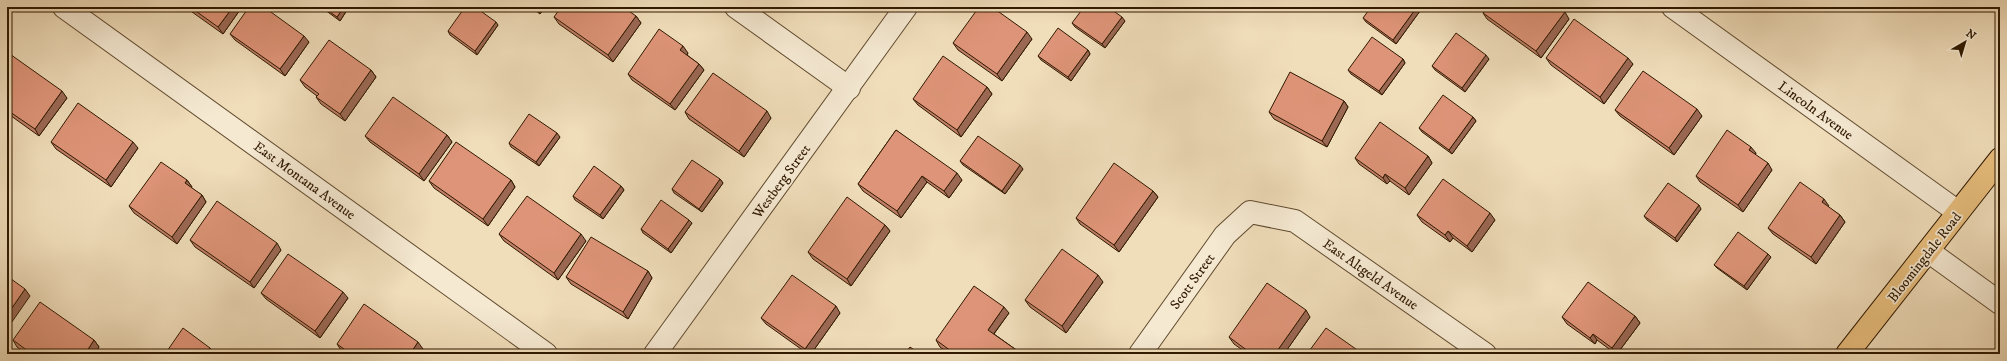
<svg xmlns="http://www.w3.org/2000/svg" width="2007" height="361" viewBox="0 0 2007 361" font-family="'IM FELL DW Pica',serif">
<rect width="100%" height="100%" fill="#f0ddba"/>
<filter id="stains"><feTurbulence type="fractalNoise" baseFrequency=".005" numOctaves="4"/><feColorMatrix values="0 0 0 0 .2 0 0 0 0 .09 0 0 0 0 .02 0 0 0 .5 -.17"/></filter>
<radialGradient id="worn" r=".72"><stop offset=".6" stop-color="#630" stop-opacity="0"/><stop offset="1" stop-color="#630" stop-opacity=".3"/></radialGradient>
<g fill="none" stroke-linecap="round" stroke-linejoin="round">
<defs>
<g id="minor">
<polyline points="64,7 546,354"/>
<polyline points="736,7 849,88"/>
<polyline points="1673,7 1958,212"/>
<polyline points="1928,251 2000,303"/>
<polyline points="655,354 906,7"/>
<polyline points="1140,354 1225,235 1250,212 1295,221 1485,354"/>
</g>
<polyline id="major" points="1847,354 2000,159"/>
</defs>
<!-- minor casing -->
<use href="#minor" stroke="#604a2e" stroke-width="24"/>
<!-- major casing -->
<use href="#major" stroke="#301900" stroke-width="24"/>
<!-- minor -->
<use href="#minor" stroke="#f5e9d2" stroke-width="22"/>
<!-- major -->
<use href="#major" stroke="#e8be7d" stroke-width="22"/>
</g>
<!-- wall -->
<g fill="#bf7f67" stroke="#301900">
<polygon points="185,7 242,7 223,34"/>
<polygon points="321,7 349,7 340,21"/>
<polygon points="531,7 545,7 540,14"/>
<polygon points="1420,11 1396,44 1366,22 1363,18"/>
<polygon points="1483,13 1569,19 1541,58 1487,19"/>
<polygon points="636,16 641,23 613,62 559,24 554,17"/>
<polygon points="1125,21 1105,48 1075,27 1072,23"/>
<polygon points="498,25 477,55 450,35 448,31"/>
<polygon points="230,34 309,42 285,76 235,40"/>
<polygon points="1032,39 1002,81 958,50 953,43"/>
<polygon points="1088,50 1090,54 1071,81 1041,60 1038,56"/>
<polygon points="7,53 67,98 39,136 7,113"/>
<polygon points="688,53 687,55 699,64 704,70 675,110 632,80 628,74"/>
<polygon points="1546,58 1633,64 1604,104 1551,65"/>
<polygon points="1403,59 1405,63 1382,95 1351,74 1348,70"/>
<polygon points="1489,59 1465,92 1435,70 1432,66"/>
<polygon points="371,70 376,77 345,121 321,104 316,97 317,96 305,87 300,80"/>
<polygon points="987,87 992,94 961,137 918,105 913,99"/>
<polygon points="1344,101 1348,107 1327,147 1274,119 1269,112"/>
<polygon points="1615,110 1702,116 1674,155 1620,116"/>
<polygon points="685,112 771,118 744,157 689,119"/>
<polygon points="1473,117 1476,121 1452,154 1422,132 1419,128"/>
<polygon points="896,130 962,180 949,198 927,182 901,218 863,191 858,184"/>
<polygon points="447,135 452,142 424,181 370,142 365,136"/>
<polygon points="560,137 539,166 511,147 509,143"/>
<polygon points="51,142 138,148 111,187 56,149"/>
<polygon points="1756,153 1755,155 1772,170 1743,212 1700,182 1696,176"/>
<polygon points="1428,156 1432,163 1409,195 1390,181 1387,184 1359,164 1355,158"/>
<polygon points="960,161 1023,169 1005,194 963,165"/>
<polygon points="720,179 723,183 702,212 674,193 672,189"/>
<polygon points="187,180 192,187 191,188 202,195 206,202 177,244 134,213 129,206"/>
<polygon points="511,180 515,187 488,226 434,188 429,181"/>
<polygon points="621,186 624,190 603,219 575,200 573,196"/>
<polygon points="1153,191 1158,197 1119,252 1080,224 1076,218"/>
<polygon points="1829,206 1828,207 1840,215 1845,222 1816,264 1773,234 1768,228"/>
<polygon points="1701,209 1677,242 1647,220 1644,216"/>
<polygon points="1417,215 1495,220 1472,252 1453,238 1450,242 1422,222"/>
<polygon points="689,220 692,223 671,253 643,233 641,229"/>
<polygon points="885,225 890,231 851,286 813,259 808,252"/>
<polygon points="499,234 586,241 558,280 504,241"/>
<polygon points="190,240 281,250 254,288 195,247"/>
<polygon points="1768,254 1771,257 1747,290 1717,268 1714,265"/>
<polygon points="648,271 652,278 628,319 571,284 566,277"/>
<polygon points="1103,282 1066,333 1030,307 1025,300"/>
<polygon points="261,293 348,298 320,338 266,299"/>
<polygon points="840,313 811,354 808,354 766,324 761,318"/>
<polygon points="1009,313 994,334 1022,354 950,354 940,347 936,340"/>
<polygon points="1635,316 1640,323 1617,354 1616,354 1597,340 1595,344 1567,324 1562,317"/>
<polygon points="1310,317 1284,354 1248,354 1234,344 1229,337"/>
<polygon points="13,340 94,340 99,347 94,354 27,354 17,347"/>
<polygon points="337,344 423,349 420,354 346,354 341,350"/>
</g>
<!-- shaded-wall -->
<g fill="#9b6854" stroke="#301900">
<polygon points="233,7 242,7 223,34 218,27"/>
<polygon points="344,7 349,7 340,21 337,17"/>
<polygon points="536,7 545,7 540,14"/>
<polygon points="1417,7 1420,11 1396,44 1393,40"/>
<polygon points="1565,12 1569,19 1541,58 1536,51"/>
<polygon points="636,16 641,23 613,62 608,55"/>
<polygon points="1122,17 1125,21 1105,48 1102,44"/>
<polygon points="496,22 498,25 477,55 475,51"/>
<polygon points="1027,32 1032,39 1002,81 997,74"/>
<polygon points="304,36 309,42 285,76 280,69"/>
<polygon points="683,46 688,53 685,57 680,50"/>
<polygon points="1088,50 1090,54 1071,81 1068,77"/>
<polygon points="1486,55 1489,59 1465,92 1462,88"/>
<polygon points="1628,58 1633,64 1604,104 1600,97"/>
<polygon points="1403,59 1405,63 1382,95 1379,91"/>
<polygon points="699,64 704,70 675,110 670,104"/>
<polygon points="371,70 376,77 345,121 340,114"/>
<polygon points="987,87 992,94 961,137 957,130"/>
<polygon points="62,91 67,98 39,136 35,129"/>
<polygon points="1344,101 1348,107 1327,147 1322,141"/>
<polygon points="1697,109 1702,116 1674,155 1669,148"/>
<polygon points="767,111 771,118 744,157 739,151"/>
<polygon points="1473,117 1476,121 1452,154 1449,150"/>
<polygon points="557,133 560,137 539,166 536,162"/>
<polygon points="447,135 452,142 424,181 419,174"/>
<polygon points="133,142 138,148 111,187 106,180"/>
<polygon points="1751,147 1756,153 1754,157 1749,150"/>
<polygon points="1428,156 1432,163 1409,195 1405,188"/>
<polygon points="1768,163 1772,170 1743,212 1738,205"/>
<polygon points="1020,165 1023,169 1005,194 1002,191"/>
<polygon points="957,173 962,180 949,198 944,191"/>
<polygon points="1385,174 1390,181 1387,184 1383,178"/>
<polygon points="922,176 927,182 901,218 897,211"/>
<polygon points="720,179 723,183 702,212 699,209"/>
<polygon points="187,180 192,187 190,190 185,183"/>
<polygon points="511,180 515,187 488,226 483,219"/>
<polygon points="621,186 624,190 603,219 600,215"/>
<polygon points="1153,191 1158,197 1119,252 1114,245"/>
<polygon points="202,195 206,202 177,244 172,237"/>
<polygon points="1824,199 1829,206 1826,209 1822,202"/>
<polygon points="1699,205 1701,209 1677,242 1675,238"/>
<polygon points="1490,213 1495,220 1472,252 1467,246"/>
<polygon points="1840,215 1845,222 1816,264 1811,257"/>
<polygon points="689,220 692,223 671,253 668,249"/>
<polygon points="885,225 890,231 851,286 847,279"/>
<polygon points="1448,231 1453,238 1450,242 1445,235"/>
<polygon points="581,234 586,241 558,280 554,273"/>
<polygon points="277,243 281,250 254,288 250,282"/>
<polygon points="1768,254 1771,257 1747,290 1744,286"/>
<polygon points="648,271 652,278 628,319 623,312"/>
<polygon points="1098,275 1103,282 1066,333 1062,326"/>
<polygon points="25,289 30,296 7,329 7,315"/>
<polygon points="343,292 348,298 320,338 315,331"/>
<polygon points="836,306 840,313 811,354 809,354 805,349"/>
<polygon points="1004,307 1009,313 992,336 988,330"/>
<polygon points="1306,310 1310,317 1284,354 1275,354"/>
<polygon points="1635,316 1640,323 1617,354 1616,354 1612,348"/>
<polygon points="1593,334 1597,340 1595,344 1590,338"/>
<polygon points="94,340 99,347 94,354 85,354"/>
<polygon points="418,342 423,349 420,354 410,354"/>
<polygon points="210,348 213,352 212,354 206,354"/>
</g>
<!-- building -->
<g fill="#de9478" stroke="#301900">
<polygon points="190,7 233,7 218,27"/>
<polygon points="249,7 264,7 304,36 280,69 230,34"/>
<polygon points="323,7 344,7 337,17"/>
<polygon points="465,7 475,7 496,22 475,51 448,31"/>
<polygon points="561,7 623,7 636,16 608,55 554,17"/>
<polygon points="979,7 992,7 1027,32 997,74 953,43"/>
<polygon points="1084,7 1108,7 1122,17 1102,44 1072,23"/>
<polygon points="1371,7 1417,7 1393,40 1363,18"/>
<polygon points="1487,7 1557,7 1565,12 1536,51 1483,13"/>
<polygon points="1574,19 1628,58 1600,97 1546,58"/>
<polygon points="1058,28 1088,50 1068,77 1038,56"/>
<polygon points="659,29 683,46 680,50 699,64 670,104 628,74"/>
<polygon points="1456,33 1486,55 1462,88 1432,66"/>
<polygon points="1372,37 1403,59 1379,91 1348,70"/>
<polygon points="329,40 371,70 340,114 316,97 319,94 300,80"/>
<polygon points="7,52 62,91 35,129 7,110"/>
<polygon points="943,56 987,87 957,130 913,99"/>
<polygon points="1643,71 1697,109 1669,148 1615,110"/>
<polygon points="1290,72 1344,101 1322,141 1269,112"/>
<polygon points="713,73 767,111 739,151 685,112"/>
<polygon points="1443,95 1473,117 1449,150 1419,128"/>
<polygon points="393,97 447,135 419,174 365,136"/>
<polygon points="78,103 133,142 106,180 51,142"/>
<polygon points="529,114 557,133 536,162 509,143"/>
<polygon points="1380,122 1428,156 1405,188 1385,174 1383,178 1355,158"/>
<polygon points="896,130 957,173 944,191 922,176 897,211 858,184"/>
<polygon points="1727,130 1751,147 1749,150 1768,163 1738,205 1696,176"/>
<polygon points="978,136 1020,165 1002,191 960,161"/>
<polygon points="456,142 511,180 483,219 429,181"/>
<polygon points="692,160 720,179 699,209 672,189"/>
<polygon points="161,162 187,180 185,183 202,195 172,237 129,206"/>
<polygon points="1114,163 1153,191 1114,245 1076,218"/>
<polygon points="594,166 621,186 600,215 573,196"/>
<polygon points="1443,179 1490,213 1467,246 1448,231 1445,235 1417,215"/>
<polygon points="1800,182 1824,199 1822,202 1840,215 1811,257 1768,228"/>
<polygon points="1668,183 1699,205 1675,238 1644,216"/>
<polygon points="527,196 581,234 554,273 499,234"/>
<polygon points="847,197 885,225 847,279 808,252"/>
<polygon points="661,200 689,220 668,249 641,229"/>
<polygon points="217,201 277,243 250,282 190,240"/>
<polygon points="1738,232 1768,254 1744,286 1714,265"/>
<polygon points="591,237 648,271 623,312 566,277"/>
<polygon points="1062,249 1098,275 1062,326 1025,300"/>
<polygon points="288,254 343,292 315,331 261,293"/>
<polygon points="792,275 836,306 805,349 761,318"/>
<polygon points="7,276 25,289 7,315"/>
<polygon points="1588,282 1635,316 1612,348 1593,334 1590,338 1562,317"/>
<polygon points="1267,283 1306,310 1275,354 1252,354 1229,337"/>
<polygon points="974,286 1004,307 988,330 1022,354 955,354 936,340"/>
<polygon points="40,302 94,340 85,354 32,354 13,340"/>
<polygon points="364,304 418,342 410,354 351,354 337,344"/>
<polygon points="183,328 210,348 206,354 165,354"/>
<polygon points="1326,328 1363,354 1307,354"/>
<polygon points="910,347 920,354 905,354"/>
</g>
<g text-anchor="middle" stroke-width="3.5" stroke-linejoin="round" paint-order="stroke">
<!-- street labels -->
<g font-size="14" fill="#301900" stroke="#f5e9d2">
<text transform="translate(1816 110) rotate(36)" y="5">Lincoln Avenue</text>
<text transform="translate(305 180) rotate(36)" y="5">East Montana Avenue</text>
<text transform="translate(781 181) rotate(-54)" y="5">Westberg Street</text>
<text transform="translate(1924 257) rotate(-52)" y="5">Bloomingdale Road</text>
<text transform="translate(1371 274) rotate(35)" y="5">East Altgeld Avenue</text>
<text transform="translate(1192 281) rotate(-54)" y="5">Scott Street</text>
</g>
</g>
<!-- margin -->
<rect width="2007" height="361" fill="none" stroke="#f0ddba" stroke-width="24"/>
<rect x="8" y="8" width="1991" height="345" fill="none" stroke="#301900" stroke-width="2"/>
<rect x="12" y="12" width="1983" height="337" fill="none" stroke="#301900"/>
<!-- north arrow -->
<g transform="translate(1965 42) rotate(38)" stroke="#f5e9d2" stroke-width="3" paint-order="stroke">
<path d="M0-3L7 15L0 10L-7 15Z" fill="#301900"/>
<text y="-6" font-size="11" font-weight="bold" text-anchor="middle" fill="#301900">N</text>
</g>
<rect width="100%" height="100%" filter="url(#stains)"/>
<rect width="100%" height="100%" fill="url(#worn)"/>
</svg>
